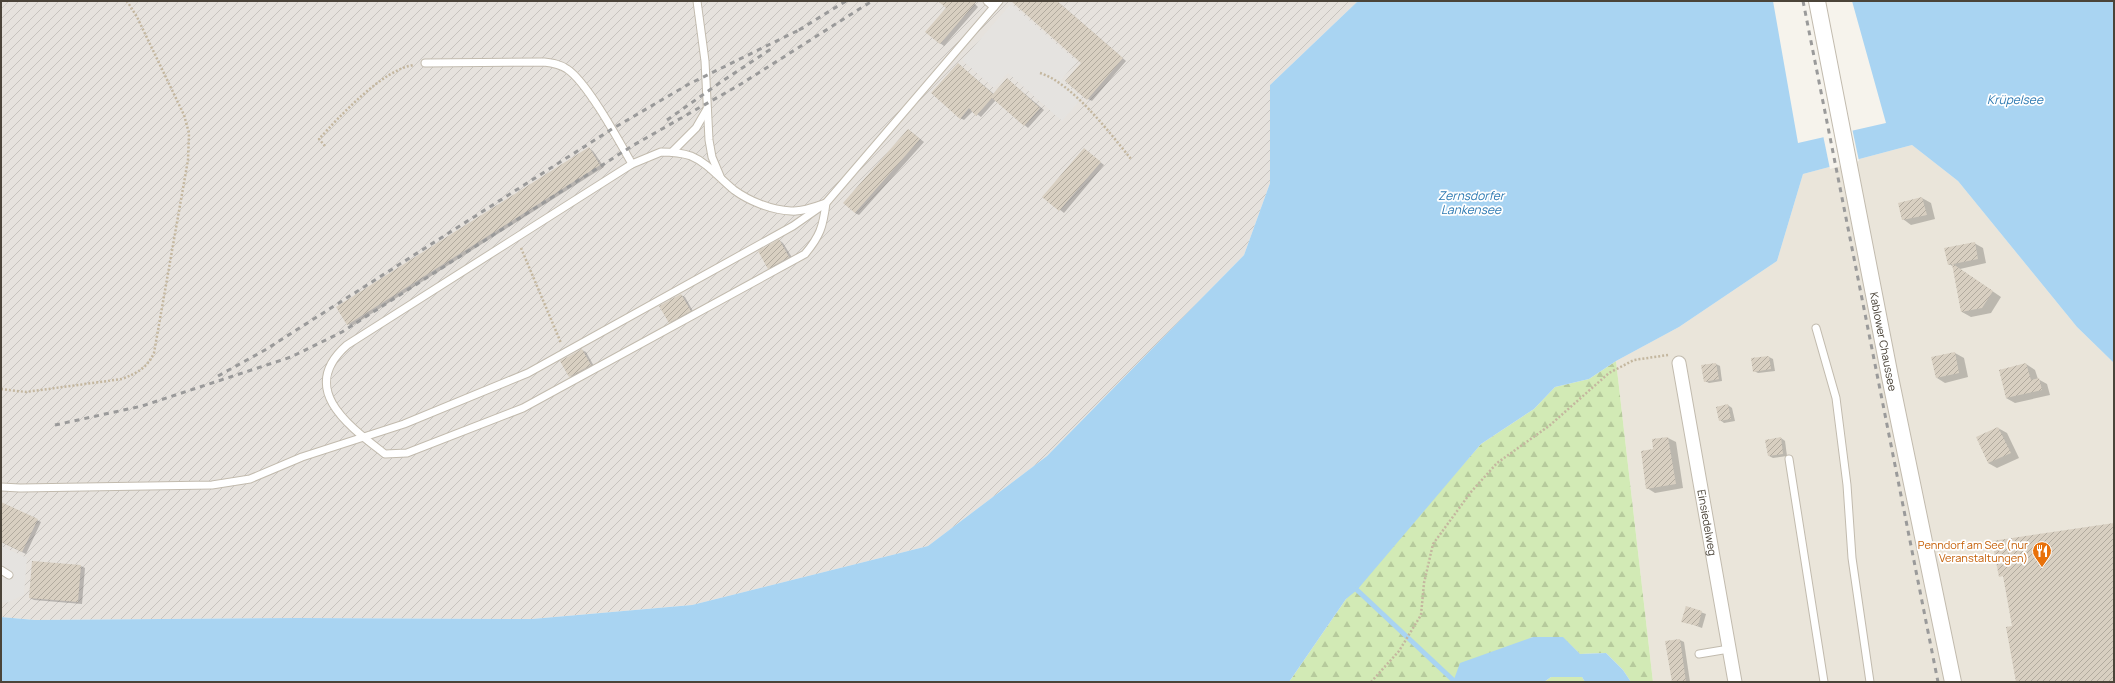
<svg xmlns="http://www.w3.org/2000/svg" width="2115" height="683" viewBox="0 0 2115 683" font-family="Manrope,sans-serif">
<defs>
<pattern id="industrial-furrows" width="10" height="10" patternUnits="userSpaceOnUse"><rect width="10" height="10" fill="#e6e2dd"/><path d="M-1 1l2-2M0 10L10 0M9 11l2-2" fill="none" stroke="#c7c3be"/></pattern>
<pattern id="forest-firs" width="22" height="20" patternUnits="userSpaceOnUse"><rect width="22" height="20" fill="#d2eab5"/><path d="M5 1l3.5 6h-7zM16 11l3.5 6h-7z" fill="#b6ca9c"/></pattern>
<pattern id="building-hatch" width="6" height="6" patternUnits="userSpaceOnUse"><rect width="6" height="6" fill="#d8cfc1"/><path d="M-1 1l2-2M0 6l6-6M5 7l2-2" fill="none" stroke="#b1aa9e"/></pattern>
</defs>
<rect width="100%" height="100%" fill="#f6f3ec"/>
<!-- residential -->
<polygon fill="#eae5da" points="1912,145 1958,181 2077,327 2114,363 2114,682 1653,682 1616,361 1679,327 1777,261 1803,174"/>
<!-- industrial -->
<polygon fill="url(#industrial-furrows)" points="1,1 1358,1 1270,85 1270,183 1244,255 1047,456 928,546 692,605 532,619 299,618 35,620 1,617"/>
<!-- forest -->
<g fill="url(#forest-firs)">
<polygon points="1616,361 1653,682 1631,682 1623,670 1606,653 1580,654 1562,637 1533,637 1453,680 1453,682 1289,682 1346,599 1481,444 1534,409 1555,387 1589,379"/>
<polygon points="1551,677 1582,677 1585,682 1544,682"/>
</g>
<!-- parking -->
<g fill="#e5e3e0">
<polygon points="1011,4 1077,62 1061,80 1082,98 1062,121 1008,73 994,88 962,60"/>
<polygon points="1,546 27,558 24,595 6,603 1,602"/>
</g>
<!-- water -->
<g fill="#a9d4f2">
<polygon points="1358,1 1773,1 1798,143 1886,123 1852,1 2114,1 2114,363 2077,327 1958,181 1912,145 1803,174 1777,261 1679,327 1616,361 1589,379 1555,387 1534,409 1481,444 1357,590 1346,599 1289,682 1,682 1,617 35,620 299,618 532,619 692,605 928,546 1047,456 1244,255 1270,183 1270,85"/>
<polygon points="1533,637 1563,637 1580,654 1606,653 1623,670 1631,682 1585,682 1582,677 1551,677 1544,682 1453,682 1460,663"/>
</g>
<!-- pier -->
<polygon fill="#f6f3ec" points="1852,128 1859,161 1830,169 1823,135"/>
<!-- shadow -->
<g fill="#0003">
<polygon points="939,1 972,1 978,7 944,46 940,43 948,8"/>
<polygon points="1019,1 1057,1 1126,61 1092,101 1088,99 1082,63"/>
<polygon points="958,64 994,94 1007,79 1044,110 1028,128 996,100 981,117 973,111 964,120 960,118"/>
<polygon points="909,130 924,142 859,215 855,213"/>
<polygon points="589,148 593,151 604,167 352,326 348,324"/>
<polygon points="1084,149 1104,165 1064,213 1044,197"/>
<polygon points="1922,198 1931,203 1935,219 1911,225 1903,219"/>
<polygon points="779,240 783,243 793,259 773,270 769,268"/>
<polygon points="1974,243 1983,248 1986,263 1960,269 2001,297 1991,313 1971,317 1962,312 1954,267 1949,264"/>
<polygon points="681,295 685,297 694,313 674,324 670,322"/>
<polygon points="582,350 586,352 595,368 574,379 570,376"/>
<polygon points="1955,353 1964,358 1968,377 1945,383 1937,378"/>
<polygon points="1769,357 1773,359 1775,371 1758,373 1754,371"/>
<polygon points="1716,364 1720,366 1722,381 1709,383 1705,381"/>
<polygon points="2026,364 2035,370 2038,379 2047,384 2050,395 2015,403 2006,398"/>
<polygon points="1728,405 1732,408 1735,421 1724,423 1720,420"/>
<polygon points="1998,428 2007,433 2019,458 1997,468 1988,463"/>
<polygon points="1668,438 1676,442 1683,488 1655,493 1647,488 1654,450 1653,440"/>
<polygon points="1781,438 1785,441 1787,456 1773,458 1769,456"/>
<polygon points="1,503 41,522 26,554 1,542"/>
<polygon points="81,566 85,568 82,604 34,600 30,598"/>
<polygon points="1686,607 1706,614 1702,628 1683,621"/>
<polygon points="1680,640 1684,642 1690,682 1673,682"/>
</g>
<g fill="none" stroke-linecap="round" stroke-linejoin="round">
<!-- stream -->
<polyline stroke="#a9d4f2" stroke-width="5" points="1357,590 1453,680"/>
</g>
<!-- building -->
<g fill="url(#building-hatch)">
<polygon points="938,1 977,1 940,44 925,32 946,8"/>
<polygon points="1011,1 1057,1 1123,58 1087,100 1065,81 1081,63"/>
<polygon points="958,63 993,94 1007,78 1040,108 1024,126 992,98 976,116 969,108 960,119 931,93"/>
<polygon points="908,129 920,139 855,213 843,203"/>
<polygon points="589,147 600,165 347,325 336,307"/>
<polygon points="1084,148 1101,162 1059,211 1042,197"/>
<polygon points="1922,197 1927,215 1902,220 1898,203"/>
<polygon points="779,239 789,257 768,269 758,251"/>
<polygon points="1975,242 1978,259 1953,264 1993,291 1982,308 1961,312 1952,264 1948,265 1944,248"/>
<polygon points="681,294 691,311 669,323 659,306"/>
<polygon points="582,349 591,365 569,377 560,361"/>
<polygon points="1955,352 1959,373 1936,378 1931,357"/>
<polygon points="1769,356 1771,369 1753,372 1751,358"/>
<polygon points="1716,363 1719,379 1704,382 1701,365"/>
<polygon points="2026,363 2031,380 2039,378 2042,390 2006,398 1999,370"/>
<polygon points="1728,404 1731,419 1719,421 1716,407"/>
<polygon points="1998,427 2011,453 1988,463 1976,437"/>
<polygon points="1668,437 1676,484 1646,489 1641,451 1653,449 1652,439"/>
<polygon points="1781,437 1783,454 1768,456 1765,440"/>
<polygon points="1,502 38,519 22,552 1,542"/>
<polygon points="2114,523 2114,682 2016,682 2006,627 2012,626 2003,576 1999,577 1992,541"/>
<polygon points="32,561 81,565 78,602 29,598"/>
<polygon points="1686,606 1702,611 1698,626 1681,622"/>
<polygon points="1680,639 1686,682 1672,682 1665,641"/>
</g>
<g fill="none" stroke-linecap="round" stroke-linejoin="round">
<defs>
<g id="service">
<polyline points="697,1 705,61 709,140 712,157 720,176"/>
<polyline points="987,1 994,7"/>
<path d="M425 63 544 62C552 63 560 64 567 69 587 82 619 141 632 164"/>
<path d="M661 152C671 152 682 153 691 156 708 163 720 179 734 190 749 201 771 210 791 211 802 212 815 207 826 203 823 227 820 236 805 254L523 408 407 453 385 454C349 426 297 389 347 345L632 164Z"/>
<polyline points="672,152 696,128 707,109"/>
<polyline points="1816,328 1836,398 1847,485 1852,558 1870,682"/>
<polyline points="1789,459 1824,682"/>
<polyline points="1,487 20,488 212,485 250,479 302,457 404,424 528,373 793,226 826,203 999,1"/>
<polyline points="1,570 9,575"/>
<polyline points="1699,654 1729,649"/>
</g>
<g id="minor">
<path id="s1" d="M1679 363 1735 682"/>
</g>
<g id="tertiary">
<path id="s2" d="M1817 1 1890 377 1953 682"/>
</g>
</defs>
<!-- service casing -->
<use href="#service" stroke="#c2bbae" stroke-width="9"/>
<!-- minor casing -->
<use href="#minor" stroke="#c2bbae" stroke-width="15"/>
<!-- tertiary casing -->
<use href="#tertiary" stroke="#c2bbae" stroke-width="18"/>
<!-- path -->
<g stroke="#c4b79f" stroke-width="2.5" stroke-dasharray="2 2" stroke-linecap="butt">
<path d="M1040 73C1072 83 1110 133 1131 159"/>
<path d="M325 146 319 139C340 116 383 69 414 65"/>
<polyline points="521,248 561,343"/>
<path d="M1 389 26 392 122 379C137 373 147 368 154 353L188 160 189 133 184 115 137 17 127 1"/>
<polyline points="1371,682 1399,651 1421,615 1424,583 1433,544 1471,492 1497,463 1549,426 1609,373 1634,360 1668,355"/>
</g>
<!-- service -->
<use href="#service" stroke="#fff" stroke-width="7"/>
<!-- minor -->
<use href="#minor" stroke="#fff" stroke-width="13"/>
<!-- tertiary -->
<use href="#tertiary" stroke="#fff" stroke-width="16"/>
<!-- rail -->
<g stroke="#9a9a9a" stroke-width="3" stroke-dasharray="5 5" stroke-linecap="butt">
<polyline points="1803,1 1938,682"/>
<polyline points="799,30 846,1"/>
<polyline points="667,120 721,82 771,49"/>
<polyline points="218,376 265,350 612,129 689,84 803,28"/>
<polyline points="55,425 142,406 291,357 342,332 632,146 741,84 872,1"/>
</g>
</g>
<!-- icons -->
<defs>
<symbol id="restaurant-pin" viewBox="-11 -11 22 30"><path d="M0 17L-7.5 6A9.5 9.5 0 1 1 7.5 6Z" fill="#e8710a" stroke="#fff"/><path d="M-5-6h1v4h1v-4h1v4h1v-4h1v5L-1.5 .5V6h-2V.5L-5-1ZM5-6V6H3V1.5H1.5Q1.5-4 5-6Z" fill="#fff"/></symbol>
</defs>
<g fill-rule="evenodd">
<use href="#restaurant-pin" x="2031" y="540" width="22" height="30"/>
</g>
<g text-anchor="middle" stroke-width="3.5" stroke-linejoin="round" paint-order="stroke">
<!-- street labels -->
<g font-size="11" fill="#4b4439" stroke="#fff">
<text dy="4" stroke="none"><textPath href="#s2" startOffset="347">Kablower Chaussee</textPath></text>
<text dy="4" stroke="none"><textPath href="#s1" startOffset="162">Einsiedelweg</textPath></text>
</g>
<!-- food labels -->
<g font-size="11" fill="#c56008" stroke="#fff" text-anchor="end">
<text x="2028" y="549">Penndorf am See (nur<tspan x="2028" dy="13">Veranstaltungen)</tspan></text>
</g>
<!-- water labels -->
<g font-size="12" font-style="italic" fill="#2e7ab2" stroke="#fff">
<text x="2015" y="104">Krüpelsee</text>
<text x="1471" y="200">Zernsdorfer<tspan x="1471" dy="14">Lankensee</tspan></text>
</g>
</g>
<!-- border -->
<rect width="2115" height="683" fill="none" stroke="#4b4439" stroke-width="4"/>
</svg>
